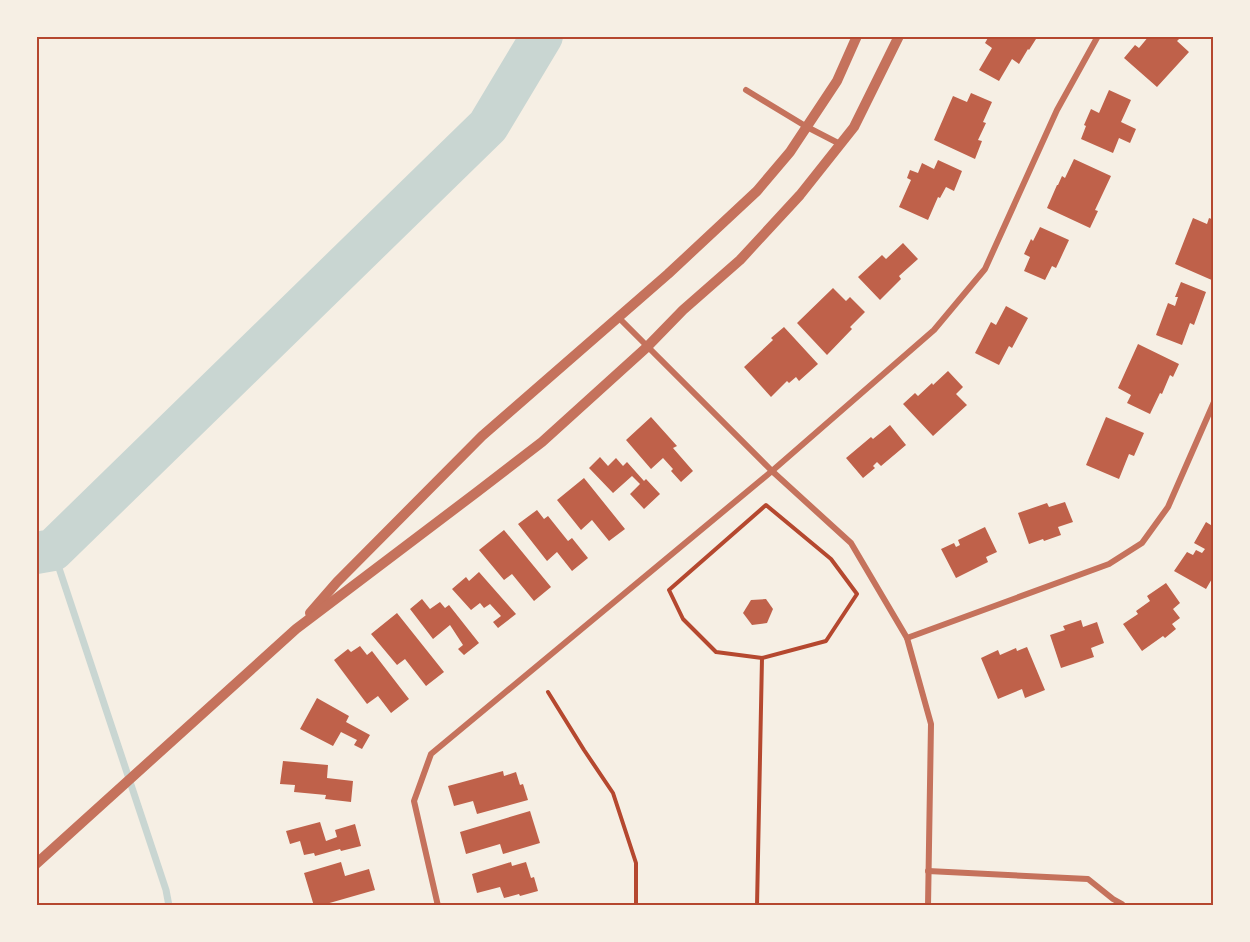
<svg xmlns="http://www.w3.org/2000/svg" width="1250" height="942" viewBox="0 0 1250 942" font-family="'Exo 2',sans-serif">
<rect width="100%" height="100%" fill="#f6efe4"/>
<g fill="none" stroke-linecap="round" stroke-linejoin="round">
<!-- stream -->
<polyline stroke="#c9d6d2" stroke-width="7" points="53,550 166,890 169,906"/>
<!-- river -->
<polyline stroke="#c9d6d2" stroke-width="42" points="36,553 53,550 488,126 542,36"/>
</g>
<!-- building -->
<g fill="#bf614a">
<polygon points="989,36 1031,36 1036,39 1029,50 1028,49 1019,64 1012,59 999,81 979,70 992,48 985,43"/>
<polygon points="1149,36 1182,36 1177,41 1189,52 1157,87 1124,58 1135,45 1139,48"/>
<polygon points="1109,90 1131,100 1121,122 1136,129 1130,143 1119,138 1113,153 1081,139 1086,126 1084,125 1091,109 1099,113"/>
<polygon points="971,93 992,102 983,122 986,123 978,140 982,141 975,159 934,140 953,96 967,102"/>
<polygon points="1074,159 1111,176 1095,210 1098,211 1090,228 1047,208 1057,185 1058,185 1062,176 1065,178"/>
<polygon points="938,160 962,171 954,191 946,187 940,198 938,197 928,220 899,207 911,180 907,178 910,170 918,173 922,163 934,169"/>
<polygon points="1193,218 1207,224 1209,218 1214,220 1214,281 1175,264"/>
<polygon points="1040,227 1069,240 1056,268 1052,266 1045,280 1024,271 1030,257 1024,254 1031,239 1033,241"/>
<polygon points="903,243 918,259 899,276 901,279 880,300 858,277 882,255 886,259"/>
<polygon points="1181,282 1206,292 1194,325 1190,323 1182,345 1156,335 1168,303 1175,306 1178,297 1175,297"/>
<polygon points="833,288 846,301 850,297 865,312 850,327 852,329 827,355 797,323"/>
<polygon points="1006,306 1028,318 1012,348 1009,346 999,365 975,353 991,322 996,325"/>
<polygon points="784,327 818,364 799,381 796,377 789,383 787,381 771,397 744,367 773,340 771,338"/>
<polygon points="1138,344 1179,364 1173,377 1170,375 1162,394 1160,393 1150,414 1127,403 1131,395 1118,388"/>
<polygon points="948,371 963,387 956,394 967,405 933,436 903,404 915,393 918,396 932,383 933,385"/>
<polygon points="651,417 677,446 673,448 693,471 681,482 671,471 673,469 663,458 651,469 626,440"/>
<polygon points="1106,417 1144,433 1134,456 1129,454 1119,479 1086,465"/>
<polygon points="890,425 906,445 881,466 877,462 873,466 875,468 863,478 846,458 871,437 873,439"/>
<polygon points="600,457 608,466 616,458 623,466 627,462 644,481 646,479 660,494 644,509 630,494 640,484 632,476 613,493 589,468"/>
<polygon points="584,478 625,529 609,541 592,520 581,530 557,500"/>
<polygon points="1065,502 1073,522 1058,527 1061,535 1044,541 1043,539 1029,544 1018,513 1047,503 1049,507"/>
<polygon points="537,510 544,519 548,516 568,541 572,538 588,558 572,571 557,552 547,561 518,524"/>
<polygon points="1206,522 1214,527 1214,577 1213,577 1206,589 1174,571 1187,552 1193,555 1196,550 1202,553 1205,549 1194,543"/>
<polygon points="985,527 997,552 986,557 988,562 956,578 941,549 954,543 956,547 960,545 958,540"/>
<polygon points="504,530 551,587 534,601 512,574 504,580 479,550"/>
<polygon points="479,572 516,614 498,628 493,622 501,616 490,604 484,608 480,603 471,610 452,589 466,577 469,581"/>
<polygon points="1166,583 1180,603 1173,609 1180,618 1172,624 1176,629 1165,638 1163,636 1142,651 1123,624 1138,614 1136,611 1150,601 1147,596"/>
<polygon points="422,599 430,609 440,602 445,608 449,605 479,643 464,655 458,649 463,645 450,625 433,639 410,609"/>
<polygon points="766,599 773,609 767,623 752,625 743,613 751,600"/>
<polygon points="397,613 444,672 426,686 405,659 397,665 371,634"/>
<polygon points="1081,620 1083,627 1097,622 1104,643 1091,648 1094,657 1061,668 1050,635 1065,630 1063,626"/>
<polygon points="360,646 367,655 372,651 409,699 391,713 378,696 367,704 334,660 348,649 351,652"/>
<polygon points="1027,647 1045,690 1025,698 1022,689 998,699 981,658 998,650 1000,655 1016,648 1017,651"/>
<polygon points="317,698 349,716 346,722 370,735 362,749 354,745 357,740 341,732 333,746 300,729"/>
<polygon points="283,761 328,765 327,778 353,781 351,802 325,799 326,795 294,792 295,785 280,784"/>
<polygon points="503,771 504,776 516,772 520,785 523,784 528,800 477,814 473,801 454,806 448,786"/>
<polygon points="530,811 540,843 503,854 500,844 466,854 460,832"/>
<polygon points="320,822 326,841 337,837 335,830 355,824 361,846 341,851 340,849 315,856 314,853 304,855 300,841 290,844 286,831"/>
<polygon points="341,862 345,876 369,869 375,890 319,906 314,906 304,873"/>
<polygon points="511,862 512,866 526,862 531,878 534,877 538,891 520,896 519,894 504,898 500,887 477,893 472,874"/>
</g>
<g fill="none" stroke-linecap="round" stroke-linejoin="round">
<!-- path -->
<g stroke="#b5482f" stroke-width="4">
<polygon points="766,505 831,559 857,594 826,641 762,658 716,652 683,619 669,590"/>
<polyline points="548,692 584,750 613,793 636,863 636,906"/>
<polyline points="757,906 762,658"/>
</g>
<!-- minor -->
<g stroke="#c5725c" stroke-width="6">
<polyline points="746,90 807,127 840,144"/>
<polyline points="618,317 772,471 851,543 907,638 931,724 928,906"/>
<polyline points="907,638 1109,564 1142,543 1168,507 1214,402"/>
<polyline points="928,871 1088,879 1113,899 1122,904"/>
<polyline points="438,906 414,801 431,754 772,471 934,330 985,269 1057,110 1098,36"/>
</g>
<!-- tertiary -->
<g stroke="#c5725c" stroke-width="10">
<polyline points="310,613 337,582 482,436 668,274 757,191 790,152 837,81 857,36"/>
<polyline points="36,864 296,629 477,492 542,442 647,347 683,310 740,260 800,195 854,127 899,36"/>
</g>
</g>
<!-- border -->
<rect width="1250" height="942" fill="none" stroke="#f6efe4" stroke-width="75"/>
<rect x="38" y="38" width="1174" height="866" fill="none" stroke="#b5482f" stroke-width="2"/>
</svg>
